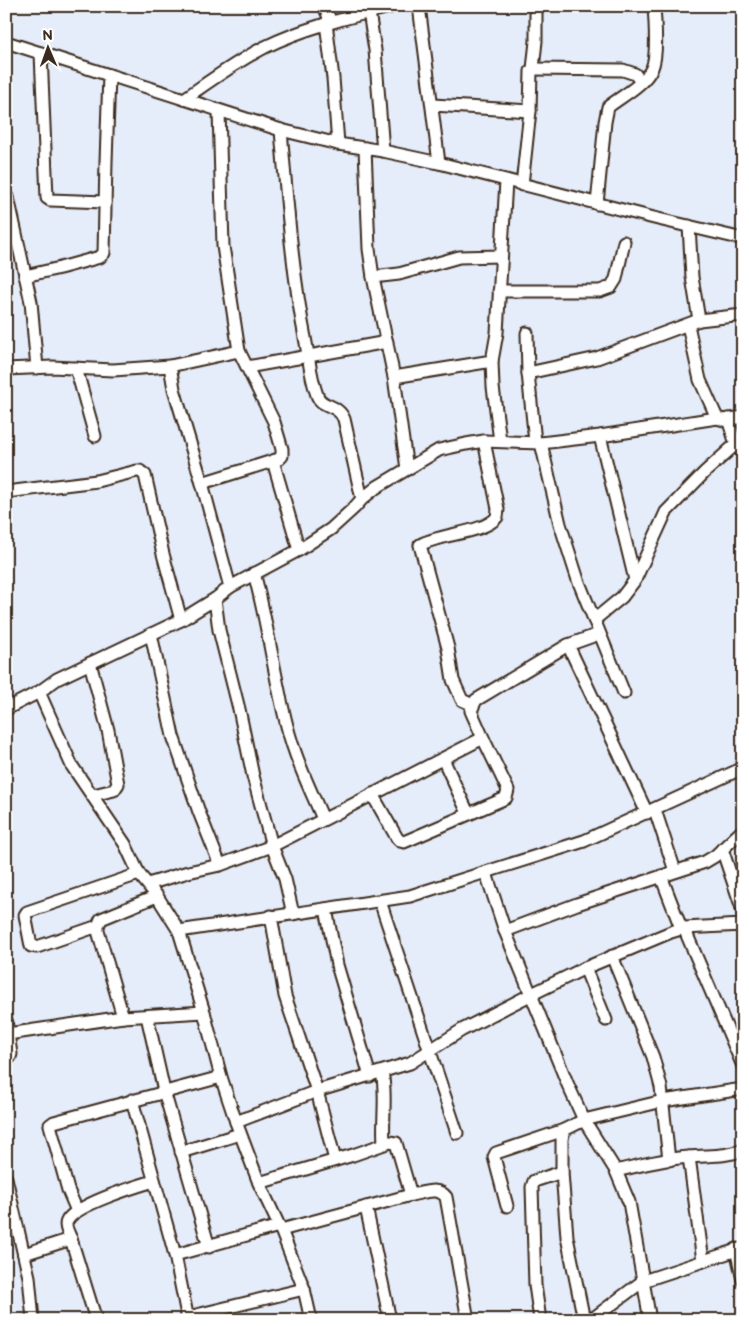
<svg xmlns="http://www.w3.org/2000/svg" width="749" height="1326" viewBox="0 0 749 1326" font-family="'Balsamiq Sans',sans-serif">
<rect width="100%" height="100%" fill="#e5ecfa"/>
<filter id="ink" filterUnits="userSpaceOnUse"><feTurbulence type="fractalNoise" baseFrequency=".02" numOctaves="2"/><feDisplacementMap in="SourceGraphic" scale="10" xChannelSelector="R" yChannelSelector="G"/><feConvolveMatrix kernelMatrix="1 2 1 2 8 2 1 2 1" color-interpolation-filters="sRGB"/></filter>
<g filter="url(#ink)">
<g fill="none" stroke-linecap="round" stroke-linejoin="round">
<defs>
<g id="minor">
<polyline points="324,6 331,22"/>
<polyline points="419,6 439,163"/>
<polyline points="369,12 375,50 383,151"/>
<polyline points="326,23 333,78 338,144"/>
<polyline points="6,42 281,130 338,144 383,151 439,163 654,218 743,239"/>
<polyline points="41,53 47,198 50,200 105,202"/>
<polyline points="533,69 623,70 635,74 641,82"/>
<path d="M184 99C210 81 236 62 265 47 306 27 350 17 394 6"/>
<polyline points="433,105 530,111"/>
<path d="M281 130C287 201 292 273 306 343 309 360 311 379 317 395 321 408 337 403 344 419L362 499"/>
<polyline points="365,148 369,249 373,277 394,377 407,469"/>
<polyline points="522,185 530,111 531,71 533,69 536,41 536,6"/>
<polyline points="6,195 8,197 31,302 37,368"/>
<path d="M597 204 605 122 608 107C622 96 644 85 652 68 658 54 655 23 654 6"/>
<polyline points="689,226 692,277 699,320"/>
<polyline points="25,276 60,268 100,257 104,253 106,162 109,75"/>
<polyline points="373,277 399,274 459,257 501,256"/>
<polyline points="499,291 600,291 611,287 616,279 624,242"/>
<polyline points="688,325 700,380 717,418"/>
<polyline points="527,333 528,373 535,442"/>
<polyline points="247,367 387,342"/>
<polyline points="76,368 95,436"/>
<polyline points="6,369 52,367 113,370 170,366"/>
<polyline points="528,373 597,358 699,320 743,315"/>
<polyline points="394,377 492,361"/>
<polyline points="728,419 736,444 743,453"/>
<polyline points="600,436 635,580"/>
<polyline points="500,441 493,387 492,361 497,333 506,181"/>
<polyline points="541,443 560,524 578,580 624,693"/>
<polyline points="273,461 299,550"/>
<polyline points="202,483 279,459 282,456 282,449 274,422 239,351 223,246 219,111"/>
<polyline points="6,492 97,481 137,471 140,471 145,475 163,554 181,620"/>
<path d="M254 573C268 624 274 676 287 726 295 758 310 789 323 819"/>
<polyline points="230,587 202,483 174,389 170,366 239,351"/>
<polyline points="215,599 219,630 239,709 253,776 272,846 285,879 293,914"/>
<polyline points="594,620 622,597 635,580 666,512 705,472 736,444"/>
<polyline points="151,634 173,736 199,812 220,865"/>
<polyline points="568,645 647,813"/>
<polyline points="90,663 108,730 118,784 114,790 93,795"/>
<polyline points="39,692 72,766 125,844 139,874 157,896 179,931 204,1012 221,1077 236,1122 259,1183 281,1230 304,1289 311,1320"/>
<path d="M473 705 462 700 453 680 448 648 420 545C439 534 485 533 497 517L498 509 484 441"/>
<polyline points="6,709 39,692 57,679 181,620 215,599 230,587 299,550 331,529 354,508 362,499 377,487 439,450 466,444 484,441 541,443 600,436 717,418 724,420 743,417"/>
<polyline points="443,759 468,813"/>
<polyline points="372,794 397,838 400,841 404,842 506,798 508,790 483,738"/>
<polyline points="655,810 675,871"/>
<polyline points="722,849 743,911"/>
<polyline points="486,873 505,931 568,1085 584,1120 616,1171 629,1202 650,1320"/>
<polyline points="661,876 681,928"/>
<polyline points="148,884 188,872 220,865 272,846 483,738 471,711 476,700 568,645 599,634"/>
<polyline points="380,901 457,1133"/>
<polyline points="326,909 337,965 370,1076"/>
<polyline points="271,916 285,996 317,1091 335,1160"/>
<polyline points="98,926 37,947 31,946 25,915 27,912 139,874"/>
<polyline points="684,928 743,1066"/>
<polyline points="179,931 410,896 584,841 743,768"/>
<polyline points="505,931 577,904 705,862 715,856 743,830"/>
<polyline points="612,956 653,1057 661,1087 669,1160"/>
<polyline points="585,968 606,1020"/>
<polyline points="147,1016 164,1091 209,1247"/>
<polyline points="123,1017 98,931 98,926 101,919 157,896"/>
<polyline points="6,1020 11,1054 10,1057 6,1060"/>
<polyline points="8,1034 123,1017 204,1012"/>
<path d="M382 1072C387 1095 382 1119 384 1143"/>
<polyline points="132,1100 175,1255 188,1320"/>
<polyline points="236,1122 317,1091 410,1063 462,1030 530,995 585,968 671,932 684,928 743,925"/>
<polyline points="181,1152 240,1134"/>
<polyline points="689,1157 703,1261"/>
<path d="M616 1171C640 1165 664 1159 689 1157 708 1155 725 1157 743 1150"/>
<polyline points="6,1178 29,1277 33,1320"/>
<polyline points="259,1183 353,1155 390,1142 396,1143 411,1195"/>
<polyline points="507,1206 494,1157 496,1153 564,1130"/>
<polyline points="366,1207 390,1320"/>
<polyline points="77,1211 68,1190 50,1125 54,1122 221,1077"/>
<path d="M281 1230 411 1195C423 1193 438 1186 446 1197L468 1320"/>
<path d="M71 1239C69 1234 64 1226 67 1221 75 1205 137 1186 154 1181"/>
<polyline points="736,1249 743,1280"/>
<polyline points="24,1254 71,1239 96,1320"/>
<polyline points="175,1255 279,1226"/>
<polyline points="188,1317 304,1289"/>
<polyline points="540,1320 535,1285 532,1187 534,1181 562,1172"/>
<polyline points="584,1320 567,1237 562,1172 562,1139 564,1130 584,1120 663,1101 743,1089"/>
<polyline points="591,1320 643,1281 743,1248"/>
</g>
</defs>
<!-- minor casing -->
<use href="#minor" stroke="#3b2a1e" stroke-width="15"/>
<!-- minor -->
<use href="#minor" stroke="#fff" stroke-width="11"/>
</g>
</g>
<!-- margin -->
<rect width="749" height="1326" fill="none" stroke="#fff" stroke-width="25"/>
<rect x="12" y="12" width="724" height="1301" fill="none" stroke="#3b2a1e" stroke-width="2" filter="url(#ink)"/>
<!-- north arrow -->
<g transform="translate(48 48) rotate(358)" stroke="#ffffff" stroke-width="4" paint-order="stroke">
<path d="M0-4L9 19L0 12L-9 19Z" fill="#3b2a1e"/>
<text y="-8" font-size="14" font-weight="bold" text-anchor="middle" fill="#3b2a1e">N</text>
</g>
</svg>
